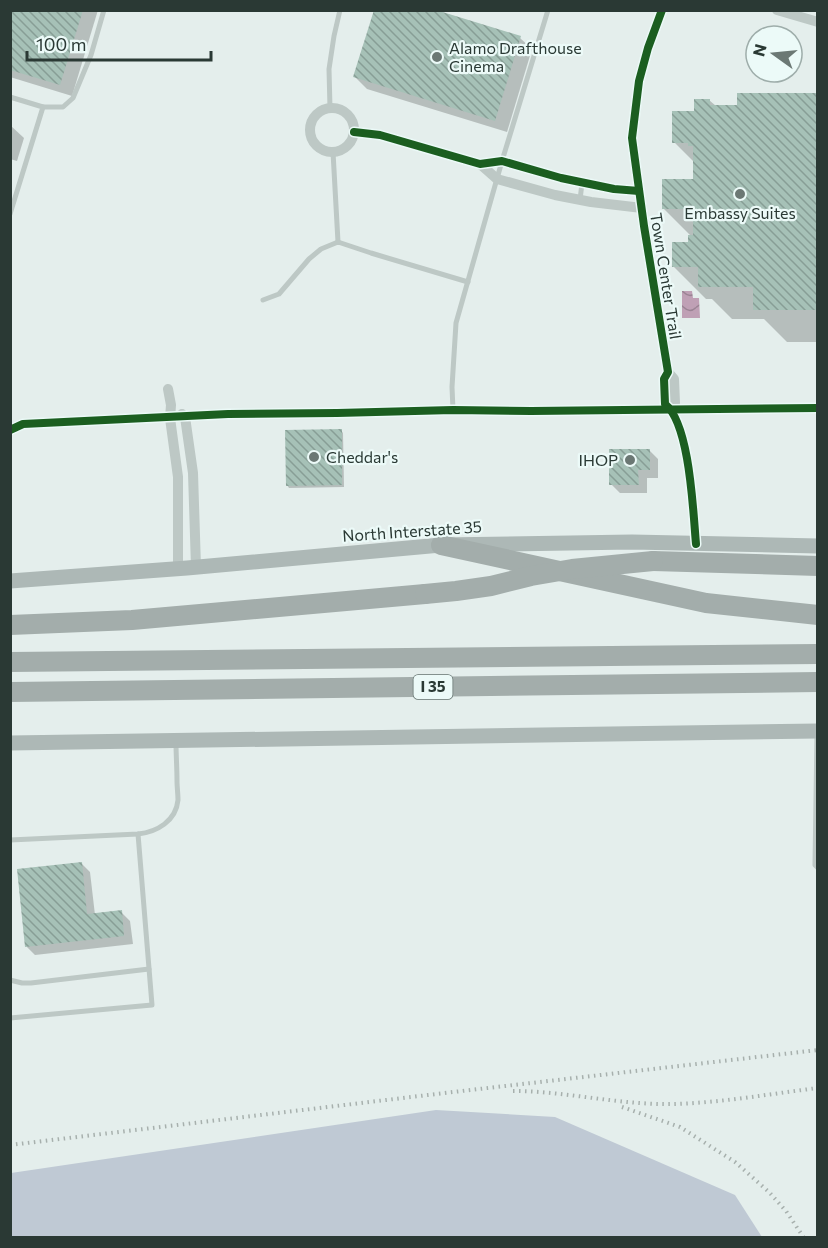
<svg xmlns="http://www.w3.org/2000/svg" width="828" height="1248" viewBox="0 0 828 1248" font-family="Commissioner,sans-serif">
<defs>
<pattern id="water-waves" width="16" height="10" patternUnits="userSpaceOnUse" patternTransform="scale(1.5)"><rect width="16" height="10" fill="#bfa0b5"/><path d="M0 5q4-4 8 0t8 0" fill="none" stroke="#9b8394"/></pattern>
<pattern id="building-back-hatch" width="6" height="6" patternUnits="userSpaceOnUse" patternTransform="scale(1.5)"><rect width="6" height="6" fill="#a6c1b7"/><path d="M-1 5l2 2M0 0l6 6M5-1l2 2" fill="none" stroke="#879e96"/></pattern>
</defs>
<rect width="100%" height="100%" fill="#e4eeec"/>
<!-- green -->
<polygon fill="#bfc9d4" points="436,1110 555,1117 735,1195 762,1237 11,1237 11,1173"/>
<!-- water -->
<polygon fill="url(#water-waves)" points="682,291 692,291 693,298 699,298 700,318 682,318"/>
<!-- shadow -->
<g fill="#0003">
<polygon points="10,10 98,10 72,96 10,77"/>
<polygon points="520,38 532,49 507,132 367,89 355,77"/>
<polygon points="818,94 818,342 787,342 764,319 732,319 712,299 706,299 674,267 689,243 692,237 664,209 695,181 695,163 674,142 695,112 709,100 716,106 739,106"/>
<polygon points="10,125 24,138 17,161 10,159"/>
<polygon points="341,430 343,433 344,487 289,488 287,485"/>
<polygon points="649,450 658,459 658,478 647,478 647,493 620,493 611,484"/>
<polygon points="81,863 90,872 95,915 121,912 130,921 133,944 35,955 26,946"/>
</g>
<!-- building -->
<g fill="url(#building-back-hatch)">
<polygon points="10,10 83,10 60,85 10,70"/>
<polygon points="374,10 436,10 521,36 495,121 353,77"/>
<polygon points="737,93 818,93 818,310 753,310 753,287 698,287 698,267 672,267 672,242 688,242 688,235 693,235 693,209 662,209 662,179 693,179 693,146 688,146 688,143 672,143 672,111 694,111 694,99 710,99 710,105 737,105"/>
<polygon points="342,429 342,485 286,486 285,430"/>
<polygon points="609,449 650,449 650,470 638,470 639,485 609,485"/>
<polygon points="82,862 87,914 122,910 124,936 25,947 17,869"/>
</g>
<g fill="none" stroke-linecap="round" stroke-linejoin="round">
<!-- lane -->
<g stroke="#bdc8c5" stroke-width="5">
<polyline points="10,97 43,107 10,214"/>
<polyline points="43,107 63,107 73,98 91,55 104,10"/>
<polyline points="330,108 329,69 334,36 340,10"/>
<polyline points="333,152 338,242"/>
<polyline points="580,200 582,183"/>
<polyline points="263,300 279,294 309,259 321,249 338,242 371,253 468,282"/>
<polyline points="453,410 452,387 456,323 502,161 548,10"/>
<polyline points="817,733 815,865 818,868"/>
<path d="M10 840 138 834C157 832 176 821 178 800 178 794 177 787 177 781 177 768 176 755 176 742"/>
<polyline points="10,980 22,983 31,983 149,969"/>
<polyline points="10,1018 152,1005 138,834"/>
</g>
<!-- street -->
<g stroke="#bdc8c5" stroke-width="10">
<path d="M662 10 648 48 639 81 632 138 644 226 668 372 664 379 665 404C690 424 693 511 696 544"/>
<polyline points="777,10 818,22"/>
<circle cx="332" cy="130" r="22"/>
<polyline points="354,132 380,135 480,164 502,161 561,178 614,189 639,191"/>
<polyline points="480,164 497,179 555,195 591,202 642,208"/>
<polyline points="668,372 674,379 675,403 671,409"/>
<polyline points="168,389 171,405 170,418 178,477 178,569"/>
<polyline points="182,414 185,417 193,473 196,567"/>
<polyline points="10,430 23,424 228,414 337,413 453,410 531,411 818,408"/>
</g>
<!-- secondary -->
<g stroke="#adb8b6" stroke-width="15">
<polyline points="10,581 187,568 441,545 632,542 818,546"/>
<polyline points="10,743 818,731"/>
</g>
<!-- highway -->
<g stroke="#a3adab" stroke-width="20">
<polyline points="441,545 706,603 818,615"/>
<polyline points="653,561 818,566"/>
<polyline points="10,625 132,620 425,594"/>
<polyline points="10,662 818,654"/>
<polyline points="10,692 818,682"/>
</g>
<!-- rail -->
<g stroke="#a7b0ad" stroke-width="4" stroke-dasharray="1.5 4.5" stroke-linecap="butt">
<path d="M513 1091C566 1091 618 1105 672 1104 720 1103 769 1094 818 1088"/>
<polyline points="622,1107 680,1127 735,1162 769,1192 786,1211 804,1238"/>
<polyline points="10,1145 453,1092 818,1050"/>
</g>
<!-- highway-bridge -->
<polyline stroke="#a3adab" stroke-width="20" points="425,594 456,591 491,586 531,576 572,569 653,561"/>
<defs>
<g id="cycleway">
<path d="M662 10 648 48 639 81 632 138 644 226 668 372 664 379 665 404C690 424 693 511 696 544"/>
<polyline points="354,132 380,135 480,164 502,161 561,178 614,189 639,191"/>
<polyline points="10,430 23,424 228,414 337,413 453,410 531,411 818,408"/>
</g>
</defs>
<!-- cycleway casing -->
<use href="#cycleway" stroke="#ecfaf8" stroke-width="11"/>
<!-- cycleway -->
<use href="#cycleway" stroke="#1b5e20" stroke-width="8"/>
</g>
<!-- markers -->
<g fill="#6b7874" stroke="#ecfaf8" stroke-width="2">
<circle cx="437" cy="57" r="6"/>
<circle cx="740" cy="194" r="6"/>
<circle cx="314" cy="457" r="6"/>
<circle cx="630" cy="460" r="6"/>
</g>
<g text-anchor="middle" stroke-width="4.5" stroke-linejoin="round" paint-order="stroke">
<!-- shield labels -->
<rect fill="#ecfaf8" stroke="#64736f" stroke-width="1.5" x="413.5" y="675" width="39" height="24" rx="4.5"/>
<g font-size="15" font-weight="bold" fill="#2a3934">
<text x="433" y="692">I 35</text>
</g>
<!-- poi labels -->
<g font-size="16" fill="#2a3934" stroke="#ecfaf8" text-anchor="start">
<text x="449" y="54">Alamo Drafthouse<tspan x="449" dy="18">Cinema</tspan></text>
<text x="740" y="219" text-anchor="middle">Embassy Suites</text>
<text x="326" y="463">Cheddar's</text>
<text x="618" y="466" text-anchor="end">IHOP</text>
</g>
<!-- street labels -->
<g font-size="16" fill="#2a3934" stroke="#ecfaf8">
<text transform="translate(666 276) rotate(81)" y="6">Town Center Trail</text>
<text transform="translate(412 531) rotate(-4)" y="6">North Interstate 35</text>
</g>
</g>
<!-- border -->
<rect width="828" height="1248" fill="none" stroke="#2a3934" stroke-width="24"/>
<!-- north arrow -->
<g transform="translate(774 54) rotate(285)"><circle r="28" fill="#ecfaf8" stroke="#9eadaa" stroke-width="1.5"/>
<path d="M0-4.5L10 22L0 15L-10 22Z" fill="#6b7874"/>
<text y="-9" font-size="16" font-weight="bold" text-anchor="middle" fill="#2a3934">N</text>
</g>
<!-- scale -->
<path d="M27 51v9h184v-9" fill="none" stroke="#2a3934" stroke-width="3"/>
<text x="36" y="51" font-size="18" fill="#2a3934" stroke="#ecfaf8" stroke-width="4.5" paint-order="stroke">100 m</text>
</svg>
